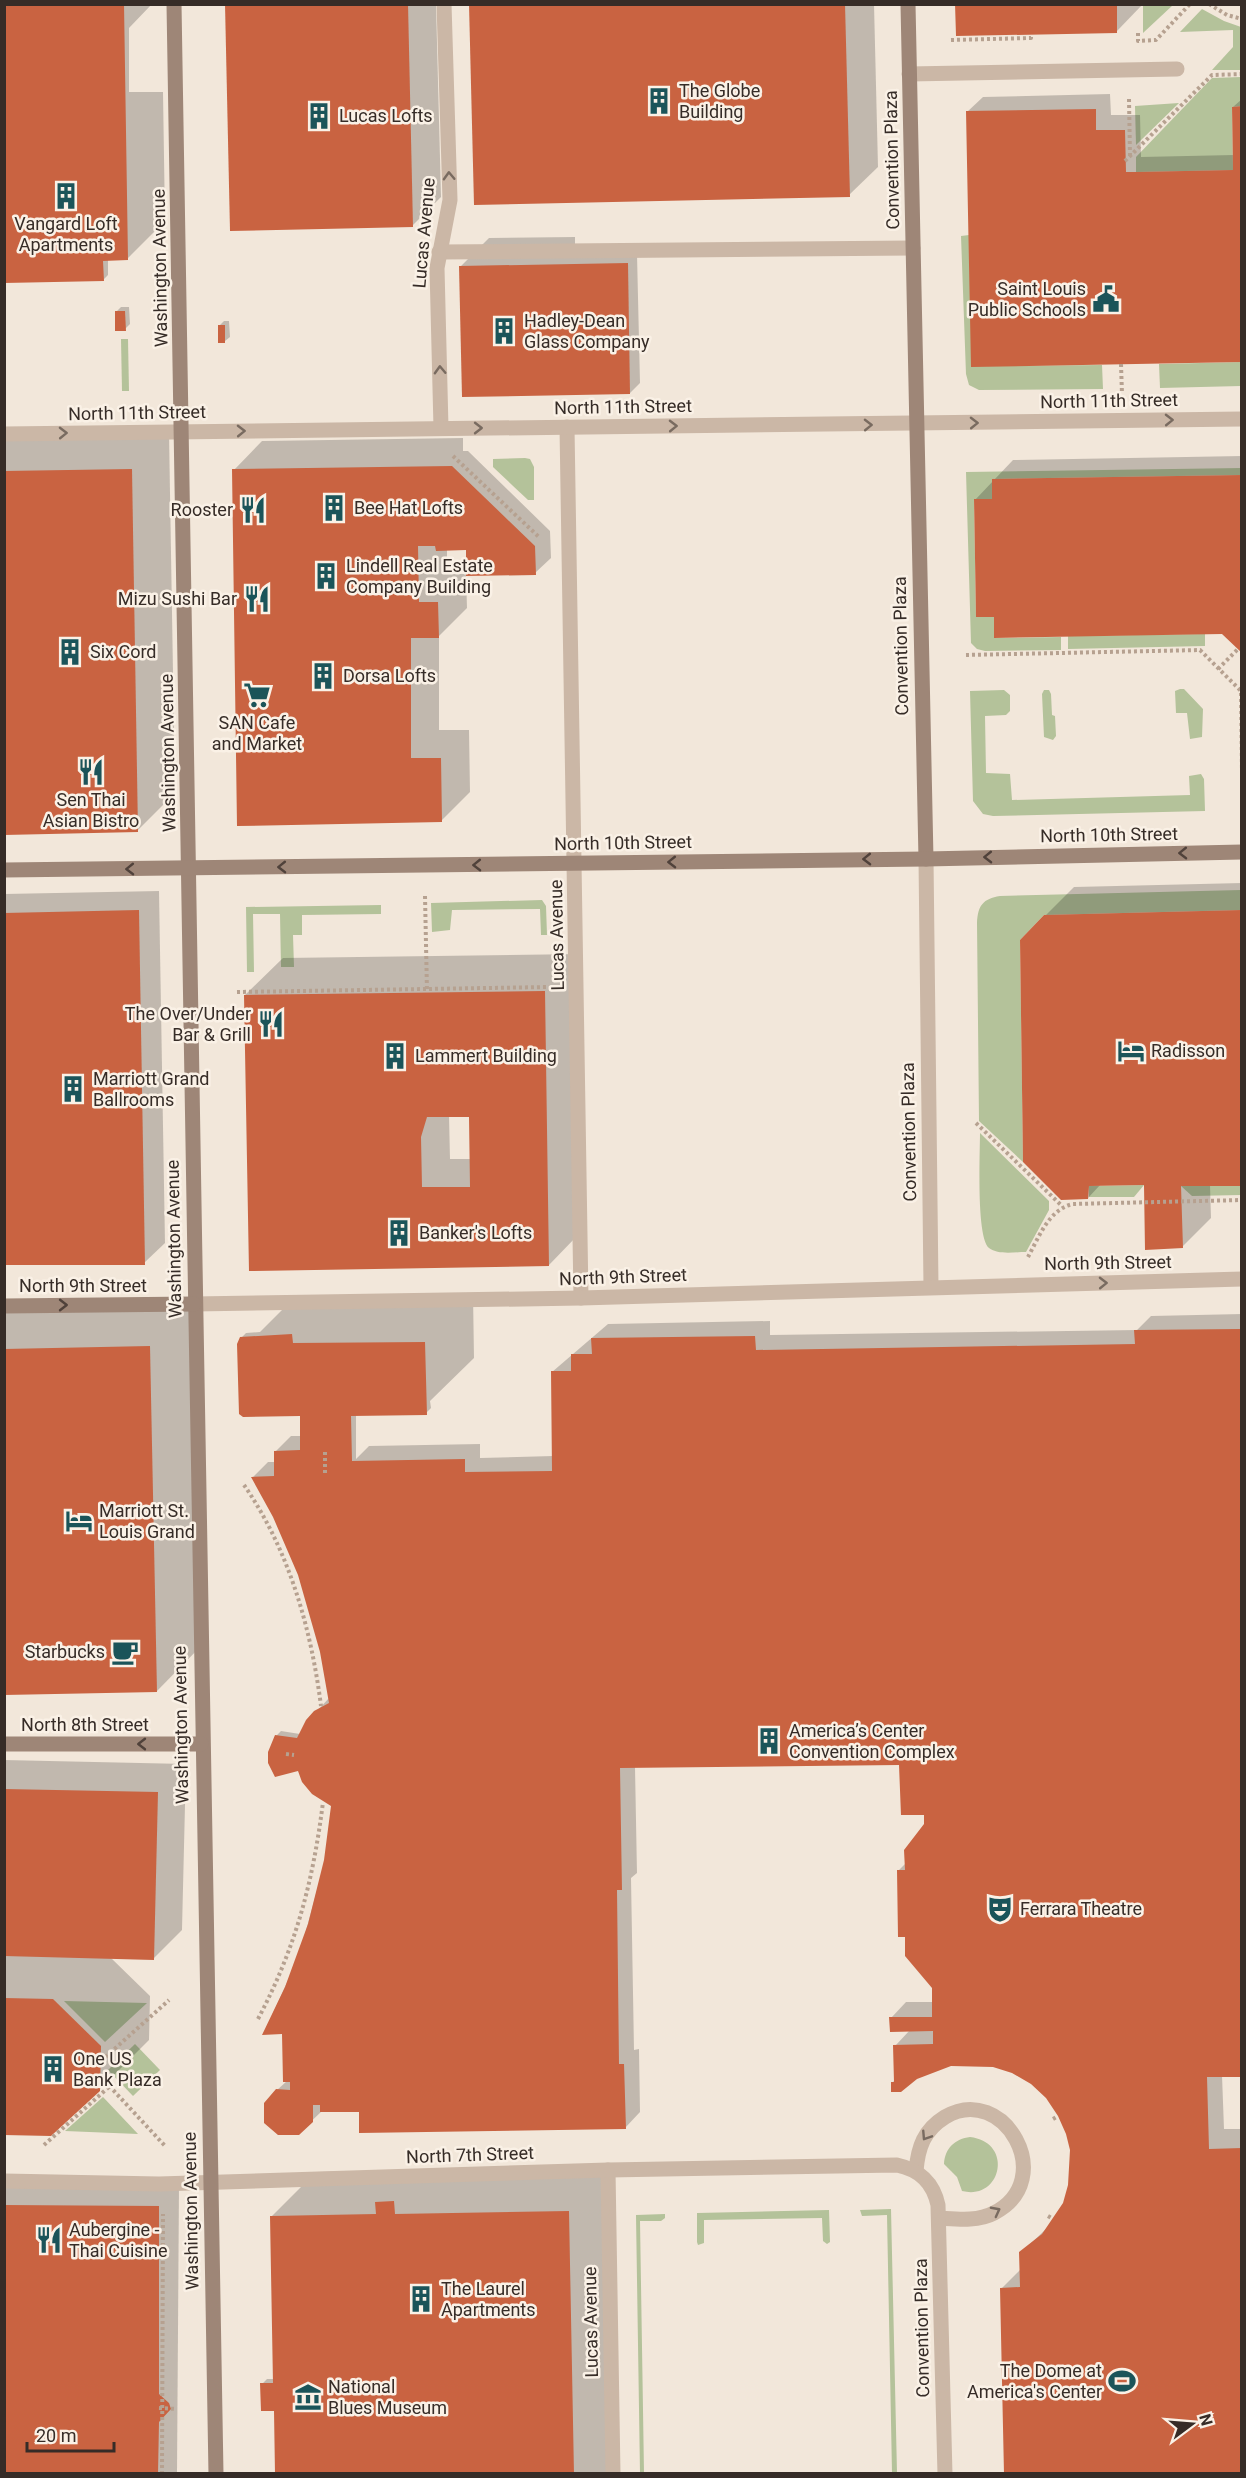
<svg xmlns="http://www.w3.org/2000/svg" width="1246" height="2478" viewBox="0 0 1246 2478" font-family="Roboto,sans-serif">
<rect width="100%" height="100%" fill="#f2e7da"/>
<!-- green -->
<g fill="#b4c29a">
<polygon points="1143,5 1143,4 1173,5 1143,33"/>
<polygon points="1202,9 1224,21 1241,27 1241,70 1212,70 1233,47 1233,30 1180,32"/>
<polygon points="1241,77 1241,106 1232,107 1233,170 1136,172 1136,157 1212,78"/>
<polygon points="1179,103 1136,145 1135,106"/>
<polygon points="969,235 972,366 1102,365 1103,389 979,390 969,385 966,374 961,236"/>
<polygon points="121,339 128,339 129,391 122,391"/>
<polygon points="1241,362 1241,386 1160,388 1159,364"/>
<polygon points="525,458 530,459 534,467 534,500 528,500 493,467 493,459"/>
<polygon points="1242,468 1241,475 992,479 992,499 974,499 976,617 994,617 994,638 1061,637 1061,650 985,651 977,649 971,643 966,472"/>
<polygon points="1205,634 1205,646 1068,649 1068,636"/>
<polygon points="1180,689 1184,689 1203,709 1202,737 1190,739 1187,713 1176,713 1175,691"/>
<polygon points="1004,690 1010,695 1010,711 1006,715 985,716 986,773 1010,774 1012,800 1190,795 1189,776 1201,774 1204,779 1205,811 993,816 983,814 973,801 970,691"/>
<polygon points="1044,690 1049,690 1051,694 1052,715 1055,716 1056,736 1053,740 1044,737 1042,694"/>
<path d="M1241 890V910L1044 915 1020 940 1023 1162 979 1121 977 923C978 905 983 899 1000 896Z"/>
<polygon points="542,900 546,906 547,935 541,935 540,909 452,910 450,930 432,932 431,903"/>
<polygon points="381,905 381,914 302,915 302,935 293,935 294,967 281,967 280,914 253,914 254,972 247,972 246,907"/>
<path d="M980 1133 1049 1201V1210L1026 1252C1014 1252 998 1255 989 1248 976 1237 980 1153 980 1133Z"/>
<polygon points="1144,1185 1134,1197 1089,1197 1089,1186"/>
<polygon points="1181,1186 1241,1186 1241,1195 1192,1196"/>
<polygon points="64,2001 147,2003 105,2042"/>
<polygon points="135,2044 160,2070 133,2096 108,2070"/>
<polygon points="103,2097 138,2134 65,2131"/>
<path d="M970 2137C1014 2142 1002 2201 962 2191L957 2177 944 2164C945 2148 955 2139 970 2137Z"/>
<polygon points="891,2209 897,2473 897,2474 892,2473 887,2215 862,2216 860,2210"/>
<polygon points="829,2210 830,2242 827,2244 823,2241 822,2218 704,2220 704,2243 698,2245 697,2242 697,2213"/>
<polygon points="665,2214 665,2218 661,2221 640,2221 644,2473 640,2473 636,2215"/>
</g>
<!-- shadow -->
<g fill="#0003" fill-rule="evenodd">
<polygon points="4,4 152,4 129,28 129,92 163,92 165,221 127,259 108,259 108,275 103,280"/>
<polygon points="227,4 436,4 441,197 412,226"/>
<polygon points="471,4 874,4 878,167 849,195"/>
<polygon points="956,4 1143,4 1117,31"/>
<polygon points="1110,94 1111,115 1140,115 1141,157 1234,155 1233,107 1242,99 1242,360 967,112 983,97"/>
<polygon points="575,237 575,255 637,254 640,383 630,393 460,267 489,238"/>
<polygon points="121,307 129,307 130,324 125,329 116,312"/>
<polygon points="224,321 229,321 230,337 225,341 219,326"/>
<polygon points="169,432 175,793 137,831 4,833 4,435"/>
<path d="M463 438V451H468L550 531 551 558 535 573 466 574 467 608 439 636V730H469L470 792 441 821 234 470 262 441ZM447 549H467L468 574H447Z"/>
<polygon points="1242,456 1242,651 1223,632 995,615 975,500 1013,460"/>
<polygon points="1242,883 1242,1184 1210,1185 1211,1218 1182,1247 1146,1184 1101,1184 1088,1198 1021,940 1074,887"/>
<polygon points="159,891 165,1243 144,1263 4,1264 4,894"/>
<path d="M582 954 577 1236 549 1265 250 1269 245 995 283 958ZM449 1115H470L471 1159H450Z"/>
<polygon points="473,1294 474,1358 430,1401 431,1408 426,1413 356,1414 356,1459 369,1446 480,1444 480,1458 553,1456 552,1372 608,1324 770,1321 770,1335 1137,1330 1151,1316 1242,1314 1242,2075 1222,2075 1224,2129 1242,2129 1242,2474 1002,2288 1021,2269 1021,2253 1049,2226 1064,2203 1069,2186 1071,2150 1068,2134 1059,2115 1047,2097 1032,2083 1013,2071 993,2065 951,2065 892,2083 896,2079 895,2046 910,2030 891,2018 906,2002 934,2002 934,1988 898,1871 906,1863 926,1825 926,1814 900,1763 635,1767 637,1873 631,1878 634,2050 639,2049 640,2112 625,2128 360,2110 322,2111 299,2133 277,2090 287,2081 284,2033 264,2033 299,1956 325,1861 333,1805 299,1767 276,1736 281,1731 300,1734 308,1721 329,1698 321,1651 299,1575 274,1517 253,1477 268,1462 275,1462 275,1452 291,1436 301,1436 301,1415 241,1338 246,1333 260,1332 296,1296"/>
<polygon points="198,1298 205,1642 157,1691 4,1694 4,1302"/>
<polygon points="4,1760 186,1764 182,1930 153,1959 111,1958 150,1996 149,2040 99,2090 4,2133"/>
<polygon points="613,2167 619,2474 277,2474 275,2408 262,2384 267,2379 275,2379 272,2216 316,2172"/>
<polygon points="4,2184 179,2186 177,2474 4,2474"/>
</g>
<!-- building -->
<g fill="#c96341" fill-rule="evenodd">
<polygon points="4,4 124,4 128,260 103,261 104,281 4,283"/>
<polygon points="225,4 408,4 413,227 230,231"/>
<polygon points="469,4 845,4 850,197 474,205"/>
<polygon points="955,4 1117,5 1117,33 956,36"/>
<polygon points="1242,106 1242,362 971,367 966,111 1096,109 1096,130 1125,130 1126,172 1136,172 1233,170 1232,107"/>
<polygon points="628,263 630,394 462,397 459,266"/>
<polygon points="115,311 125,311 126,331 115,331"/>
<rect x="218" y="325" width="7" height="18"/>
<polygon points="452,466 535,546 536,575 466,576 466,550 436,551 435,546 418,546 419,602 438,602 439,638 411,638 411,758 441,758 442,822 237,826 232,469"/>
<polygon points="132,469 138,832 4,835 4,471"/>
<polygon points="1242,475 1242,653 1222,634 994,638 994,617 976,617 974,499 992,499 992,479"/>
<polygon points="139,910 145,1265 4,1265 4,913"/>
<polygon points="1242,910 1242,1186 1181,1186 1183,1248 1145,1250 1144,1185 1089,1186 1088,1199 1061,1200 1023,1162 1020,940 1044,915"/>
<path d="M545 991 549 1266 249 1271 244 995ZM427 1117H469L470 1187H422L421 1137Z"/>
<polygon points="1242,1329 1242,2077 1207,2077 1209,2149 1242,2148 1242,2474 1004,2474 1000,2288 1020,2287 1019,2252 1042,2234 1063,2203 1068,2185 1070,2150 1066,2134 1058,2116 1046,2098 1031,2084 1012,2073 993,2067 951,2066 917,2079 901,2092 891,2092 891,2082 894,2082 893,2045 933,2044 933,2031 890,2032 889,2017 932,2017 932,1988 905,1956 905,1937 898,1937 897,1870 905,1870 904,1850 924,1824 924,1815 901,1815 899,1765 620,1768 622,1890 617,1890 619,2064 624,2064 626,2129 359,2133 359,2112 320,2112 320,2105 313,2105 313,2122 299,2135 278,2135 264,2123 264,2103 276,2089 290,2090 290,2082 283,2082 282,2034 262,2035 285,1987 308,1924 324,1860 331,1806 312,1794 302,1782 298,1771 275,1777 268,1763 268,1752 275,1735 297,1738 306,1720 314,1711 329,1703 320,1652 298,1575 273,1517 251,1477 274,1476 274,1451 300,1450 300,1416 243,1417 239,1414 237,1344 240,1337 292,1334 293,1343 425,1342 427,1415 351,1416 352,1461 465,1459 465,1472 552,1471 551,1371 571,1371 571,1354 592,1354 591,1338 755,1336 756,1350 1135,1344 1134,1330"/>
<polygon points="150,1346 157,1692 4,1695 4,1349"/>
<polygon points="4,1789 158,1792 154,1960 4,1956"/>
<polygon points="4,1998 53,1999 101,2046 100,2091 51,2136 4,2135"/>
<polygon points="394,2201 395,2214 569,2211 574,2474 275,2474 274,2411 261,2411 260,2383 273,2383 270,2216 376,2214 375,2202"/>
<polygon points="4,2205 159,2206 159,2394 169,2403 171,2409 159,2422 158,2474 4,2474"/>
</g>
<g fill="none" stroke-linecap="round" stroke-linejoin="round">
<!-- path -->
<g stroke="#b6a190" stroke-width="4" stroke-dasharray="3 3" stroke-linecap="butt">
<polyline points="1209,4 1227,15 1242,19"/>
<polyline points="1138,33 1138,41 1156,40 1190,4"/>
<polyline points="951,40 1031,38 1031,34"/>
<polyline points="1129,99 1130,156"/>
<polyline points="1125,161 1212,75 1242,74"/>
<polyline points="1121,364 1122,394"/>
<polyline points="453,456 540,538"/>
<polyline points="966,655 1200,650 1241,691 1242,771"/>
<polyline points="1218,669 1238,649"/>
<polyline points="425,896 427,992"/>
<polyline points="237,992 550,987"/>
<polyline points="976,1123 1062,1206"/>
<path d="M1028 1257C1039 1237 1049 1209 1073 1204L1242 1200"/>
<polyline points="325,1452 325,1475"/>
<path d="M244 1485C289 1550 311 1628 321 1706"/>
<polyline points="286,1754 294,1755"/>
<path d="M258 2019C296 1947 313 1882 323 1802"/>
<polyline points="101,2061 169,2000"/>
<polyline points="101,2077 166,2147"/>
<polyline points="1053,2119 1058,2116"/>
<polyline points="44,2145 110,2086"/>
<polyline points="1048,2216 1053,2219"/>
<polyline points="159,2408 177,2409"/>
<polyline points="162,2474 163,2214"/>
</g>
<!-- lane -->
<g stroke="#cbb7a6" stroke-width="15">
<polyline points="909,74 1177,69"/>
<polyline points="439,252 913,248"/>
<path d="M916 2171C918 2147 924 2130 945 2117 1004 2082 1059 2180 994 2213 977 2222 956 2219 939 2218"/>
</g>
<!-- street -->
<g stroke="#cbb7a6" stroke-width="15">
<polyline points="567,427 581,1298"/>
<polyline points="441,428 437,268 450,200 444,4"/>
<polyline points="4,434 1242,419"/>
<polyline points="926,859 931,1287"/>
<polyline points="194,1304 581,1298 1242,1279"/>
<polyline points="608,2170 613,2474"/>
<path d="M4 2181 159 2184 608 2170 897 2165C920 2170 933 2182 938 2205L945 2474"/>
</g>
<!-- secondary -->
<g stroke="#9e8677" stroke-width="15">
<path d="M174 4C191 827 198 1651 216 2474"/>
<polyline points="908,4 926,859"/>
<polyline points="4,870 926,859 1242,852"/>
<polyline points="4,1306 194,1304"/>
<polyline points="4,1744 201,1744"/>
</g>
</g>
<!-- one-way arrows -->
<defs><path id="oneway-chevron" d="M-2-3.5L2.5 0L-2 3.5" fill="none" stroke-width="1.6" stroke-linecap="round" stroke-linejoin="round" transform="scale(1.5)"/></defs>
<g stroke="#796b60">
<use href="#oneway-chevron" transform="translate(449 176) rotate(-92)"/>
<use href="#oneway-chevron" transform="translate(440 370) rotate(-92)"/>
<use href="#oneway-chevron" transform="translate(1169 420) rotate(-1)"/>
<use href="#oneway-chevron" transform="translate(974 423) rotate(-1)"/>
<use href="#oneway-chevron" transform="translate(868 425) rotate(-1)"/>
<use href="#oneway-chevron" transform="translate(673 426) rotate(-1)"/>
<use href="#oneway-chevron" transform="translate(478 428)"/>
<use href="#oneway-chevron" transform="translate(241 431) rotate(-1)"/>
<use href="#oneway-chevron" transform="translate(63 433) rotate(-1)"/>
<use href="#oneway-chevron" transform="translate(1103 1283) rotate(-1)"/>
<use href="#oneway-chevron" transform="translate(926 2136) rotate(123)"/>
<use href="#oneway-chevron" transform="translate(996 2211) rotate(-28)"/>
</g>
<g stroke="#50423b">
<use href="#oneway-chevron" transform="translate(1183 853) rotate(179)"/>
<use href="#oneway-chevron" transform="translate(988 857) rotate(179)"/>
<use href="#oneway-chevron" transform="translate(867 859) rotate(179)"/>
<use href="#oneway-chevron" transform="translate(672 862) rotate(179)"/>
<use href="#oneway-chevron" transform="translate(477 865) rotate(179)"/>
<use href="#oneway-chevron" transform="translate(282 867) rotate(179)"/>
<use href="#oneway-chevron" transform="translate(130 869) rotate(179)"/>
<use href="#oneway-chevron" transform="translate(63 1305)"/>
<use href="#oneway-chevron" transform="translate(142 1744) rotate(-180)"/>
</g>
<!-- icons -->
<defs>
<symbol id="building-bare" viewBox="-9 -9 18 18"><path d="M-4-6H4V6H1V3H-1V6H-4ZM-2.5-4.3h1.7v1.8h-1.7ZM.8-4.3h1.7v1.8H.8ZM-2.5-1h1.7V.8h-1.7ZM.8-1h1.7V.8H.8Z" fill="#1b5459" stroke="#faf1e6" stroke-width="2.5" paint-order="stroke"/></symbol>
<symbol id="civic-bare" viewBox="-9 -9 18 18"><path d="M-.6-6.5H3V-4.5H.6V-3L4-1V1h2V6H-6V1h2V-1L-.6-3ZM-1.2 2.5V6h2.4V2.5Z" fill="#1b5459" stroke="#faf1e6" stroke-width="2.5" paint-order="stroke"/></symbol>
<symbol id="restaurant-bare" viewBox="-9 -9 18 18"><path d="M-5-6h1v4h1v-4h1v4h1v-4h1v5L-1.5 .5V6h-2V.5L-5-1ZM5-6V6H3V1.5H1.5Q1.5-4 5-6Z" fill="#1b5459" stroke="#faf1e6" stroke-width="2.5" paint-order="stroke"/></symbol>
<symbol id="supermarket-bare" viewBox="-9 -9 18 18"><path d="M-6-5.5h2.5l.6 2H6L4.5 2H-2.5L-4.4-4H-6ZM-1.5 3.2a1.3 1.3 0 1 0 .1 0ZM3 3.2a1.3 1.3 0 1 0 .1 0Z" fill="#1b5459" stroke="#faf1e6" stroke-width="2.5" paint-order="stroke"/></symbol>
<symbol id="hotel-bare" viewBox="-9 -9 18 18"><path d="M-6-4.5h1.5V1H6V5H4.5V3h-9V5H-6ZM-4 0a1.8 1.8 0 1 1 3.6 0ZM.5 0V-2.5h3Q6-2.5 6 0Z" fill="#1b5459" stroke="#faf1e6" stroke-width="2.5" paint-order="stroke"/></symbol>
<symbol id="cafe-bare" viewBox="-9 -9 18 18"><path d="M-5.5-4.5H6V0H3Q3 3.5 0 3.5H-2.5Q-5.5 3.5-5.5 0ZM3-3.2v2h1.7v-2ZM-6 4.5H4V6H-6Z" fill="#1b5459" stroke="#faf1e6" stroke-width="2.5" paint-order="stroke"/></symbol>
<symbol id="theatre-bare" viewBox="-9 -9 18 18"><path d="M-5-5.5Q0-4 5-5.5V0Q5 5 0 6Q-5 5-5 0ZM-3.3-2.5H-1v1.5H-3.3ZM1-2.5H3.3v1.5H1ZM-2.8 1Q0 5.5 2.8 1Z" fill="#1b5459" stroke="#faf1e6" stroke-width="2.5" paint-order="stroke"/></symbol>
<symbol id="stadium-bare" viewBox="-9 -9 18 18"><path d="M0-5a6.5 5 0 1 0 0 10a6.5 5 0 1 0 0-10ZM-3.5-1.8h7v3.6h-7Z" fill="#1b5459" stroke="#faf1e6" stroke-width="2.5" paint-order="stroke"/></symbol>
<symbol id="museum-bare" viewBox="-9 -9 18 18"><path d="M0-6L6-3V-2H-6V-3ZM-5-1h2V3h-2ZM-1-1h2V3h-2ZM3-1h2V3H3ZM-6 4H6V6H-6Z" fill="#1b5459" stroke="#faf1e6" stroke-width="2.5" paint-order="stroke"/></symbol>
</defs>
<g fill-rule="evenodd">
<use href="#building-bare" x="640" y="82" width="38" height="38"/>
<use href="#building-bare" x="300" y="97" width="38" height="38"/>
<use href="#building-bare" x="47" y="177" width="38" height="38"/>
<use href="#civic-bare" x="1087" y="280" width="38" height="38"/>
<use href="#building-bare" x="485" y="312" width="38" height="38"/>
<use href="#building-bare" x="315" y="489" width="38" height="38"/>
<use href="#restaurant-bare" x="234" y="491" width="38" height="38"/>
<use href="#building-bare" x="307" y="557" width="38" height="38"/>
<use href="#restaurant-bare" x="238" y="580" width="38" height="38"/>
<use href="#building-bare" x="51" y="633" width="38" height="38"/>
<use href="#building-bare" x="304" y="657" width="38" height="38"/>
<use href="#supermarket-bare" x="238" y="676" width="38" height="38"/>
<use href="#restaurant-bare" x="72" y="753" width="38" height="38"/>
<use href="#restaurant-bare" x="252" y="1005" width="38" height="38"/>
<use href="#hotel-bare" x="1112" y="1032" width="38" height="38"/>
<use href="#building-bare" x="376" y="1037" width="38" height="38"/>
<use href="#building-bare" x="54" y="1070" width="38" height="38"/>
<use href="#building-bare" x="380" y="1214" width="38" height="38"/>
<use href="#hotel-bare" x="60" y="1502" width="38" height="38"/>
<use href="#cafe-bare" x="106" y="1633" width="38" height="38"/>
<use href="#building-bare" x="750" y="1722" width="38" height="38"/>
<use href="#theatre-bare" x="981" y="1890" width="38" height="38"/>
<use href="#building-bare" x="34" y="2050" width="38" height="38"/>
<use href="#restaurant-bare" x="30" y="2221" width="38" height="38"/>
<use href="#building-bare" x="402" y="2280" width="38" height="38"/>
<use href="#stadium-bare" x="1103" y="2362" width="38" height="38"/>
<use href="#museum-bare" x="289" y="2378" width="38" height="38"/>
</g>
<g text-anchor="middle" stroke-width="5" stroke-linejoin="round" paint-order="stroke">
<!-- poi labels -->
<g font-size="18" fill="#362c27" stroke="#faf1e6" text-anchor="start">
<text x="679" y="97">The Globe<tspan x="679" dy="21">Building</tspan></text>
<text x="339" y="122">Lucas Lofts</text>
<text x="66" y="230" text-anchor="middle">Vangard Loft<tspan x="66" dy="21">Apartments</tspan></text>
<text x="1086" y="295" text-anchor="end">Saint Louis<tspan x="1086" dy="21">Public Schools</tspan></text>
<text x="524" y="327">Hadley-Dean<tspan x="524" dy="21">Glass Company</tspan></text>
<text x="354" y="514">Bee Hat Lofts</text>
<text x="233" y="516" text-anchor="end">Rooster</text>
<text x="346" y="572">Lindell Real Estate<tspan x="346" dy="21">Company Building</tspan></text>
<text x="237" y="605" text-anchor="end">Mizu Sushi Bar</text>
<text x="90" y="658">Six Cord</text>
<text x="343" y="682">Dorsa Lofts</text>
<text x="257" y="729" text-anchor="middle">SAN Cafe<tspan x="257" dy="21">and Market</tspan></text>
<text x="91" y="806" text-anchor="middle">Sen Thai<tspan x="91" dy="21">Asian Bistro</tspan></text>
<text x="251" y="1020" text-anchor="end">The Over/Under<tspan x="251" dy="21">Bar &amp; Grill</tspan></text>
<text x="1151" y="1057">Radisson</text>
<text x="415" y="1062">Lammert Building</text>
<text x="93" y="1085">Marriott Grand<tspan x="93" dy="21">Ballrooms</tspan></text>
<text x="419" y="1239">Banker's Lofts</text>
<text x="99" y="1517">Marriott St.<tspan x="99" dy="21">Louis Grand</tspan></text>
<text x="105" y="1658" text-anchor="end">Starbucks</text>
<text x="789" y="1737">America’s Center<tspan x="789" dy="21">Convention Complex</tspan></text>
<text x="1020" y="1915">Ferrara Theatre</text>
<text x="73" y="2065">One US<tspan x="73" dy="21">Bank Plaza</tspan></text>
<text x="69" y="2236">Aubergine -<tspan x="69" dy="21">Thai Cuisine</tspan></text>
<text x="441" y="2295">The Laurel<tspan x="441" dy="21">Apartments</tspan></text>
<text x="1102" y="2377" text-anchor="end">The Dome at<tspan x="1102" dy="21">America's Center</tspan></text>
<text x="328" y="2393">National<tspan x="328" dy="21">Blues Museum</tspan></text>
</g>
<!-- street labels -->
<g font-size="18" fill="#362c27" stroke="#faf1e6">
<text transform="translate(892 160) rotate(-91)" y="6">Convention Plaza</text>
<text transform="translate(424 233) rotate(-85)" y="6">Lucas Avenue</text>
<text transform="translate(160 268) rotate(-91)" y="6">Washington Avenue</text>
<text transform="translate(1109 401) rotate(-1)" y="6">North 11th Street</text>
<text transform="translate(623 407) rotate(-1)" y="6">North 11th Street</text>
<text transform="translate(137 413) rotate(-1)" y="6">North 11th Street</text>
<text transform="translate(901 646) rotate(-91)" y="6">Convention Plaza</text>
<text transform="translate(168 753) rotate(-91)" y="6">Washington Avenue</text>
<text transform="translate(1109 835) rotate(-1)" y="6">North 10th Street</text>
<text transform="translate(623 843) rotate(-1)" y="6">North 10th Street</text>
<text transform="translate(557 935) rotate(-91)" y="6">Lucas Avenue</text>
<text transform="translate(909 1132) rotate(-91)" y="6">Convention Plaza</text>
<text transform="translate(174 1239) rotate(-91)" y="6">Washington Avenue</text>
<text transform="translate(1108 1263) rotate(-1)" y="6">North 9th Street</text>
<text transform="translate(623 1277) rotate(-2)" y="6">North 9th Street</text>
<text x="83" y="1292">North 9th Street</text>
<text x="85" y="1731">North 8th Street</text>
<text transform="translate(181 1725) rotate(-91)" y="6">Washington Avenue</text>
<text transform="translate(470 2155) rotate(-2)" y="6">North 7th Street</text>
<text transform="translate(191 2211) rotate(-91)" y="6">Washington Avenue</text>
<text transform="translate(591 2322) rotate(-91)" y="6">Lucas Avenue</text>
<text transform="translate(922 2328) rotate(-91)" y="6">Convention Plaza</text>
</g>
</g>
<!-- border -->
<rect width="1246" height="2478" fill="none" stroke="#362c27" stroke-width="12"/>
<!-- north arrow -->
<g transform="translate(1192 2424) rotate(74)" stroke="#faf1e6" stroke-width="4.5" paint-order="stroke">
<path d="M0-4.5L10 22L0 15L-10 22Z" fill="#362c27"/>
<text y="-9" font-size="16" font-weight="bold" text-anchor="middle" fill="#362c27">N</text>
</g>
<!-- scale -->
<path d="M27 2442v9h87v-9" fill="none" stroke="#362c27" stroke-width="3"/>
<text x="36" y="2442" font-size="18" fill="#362c27" stroke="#faf1e6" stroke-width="4.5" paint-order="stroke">20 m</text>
</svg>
